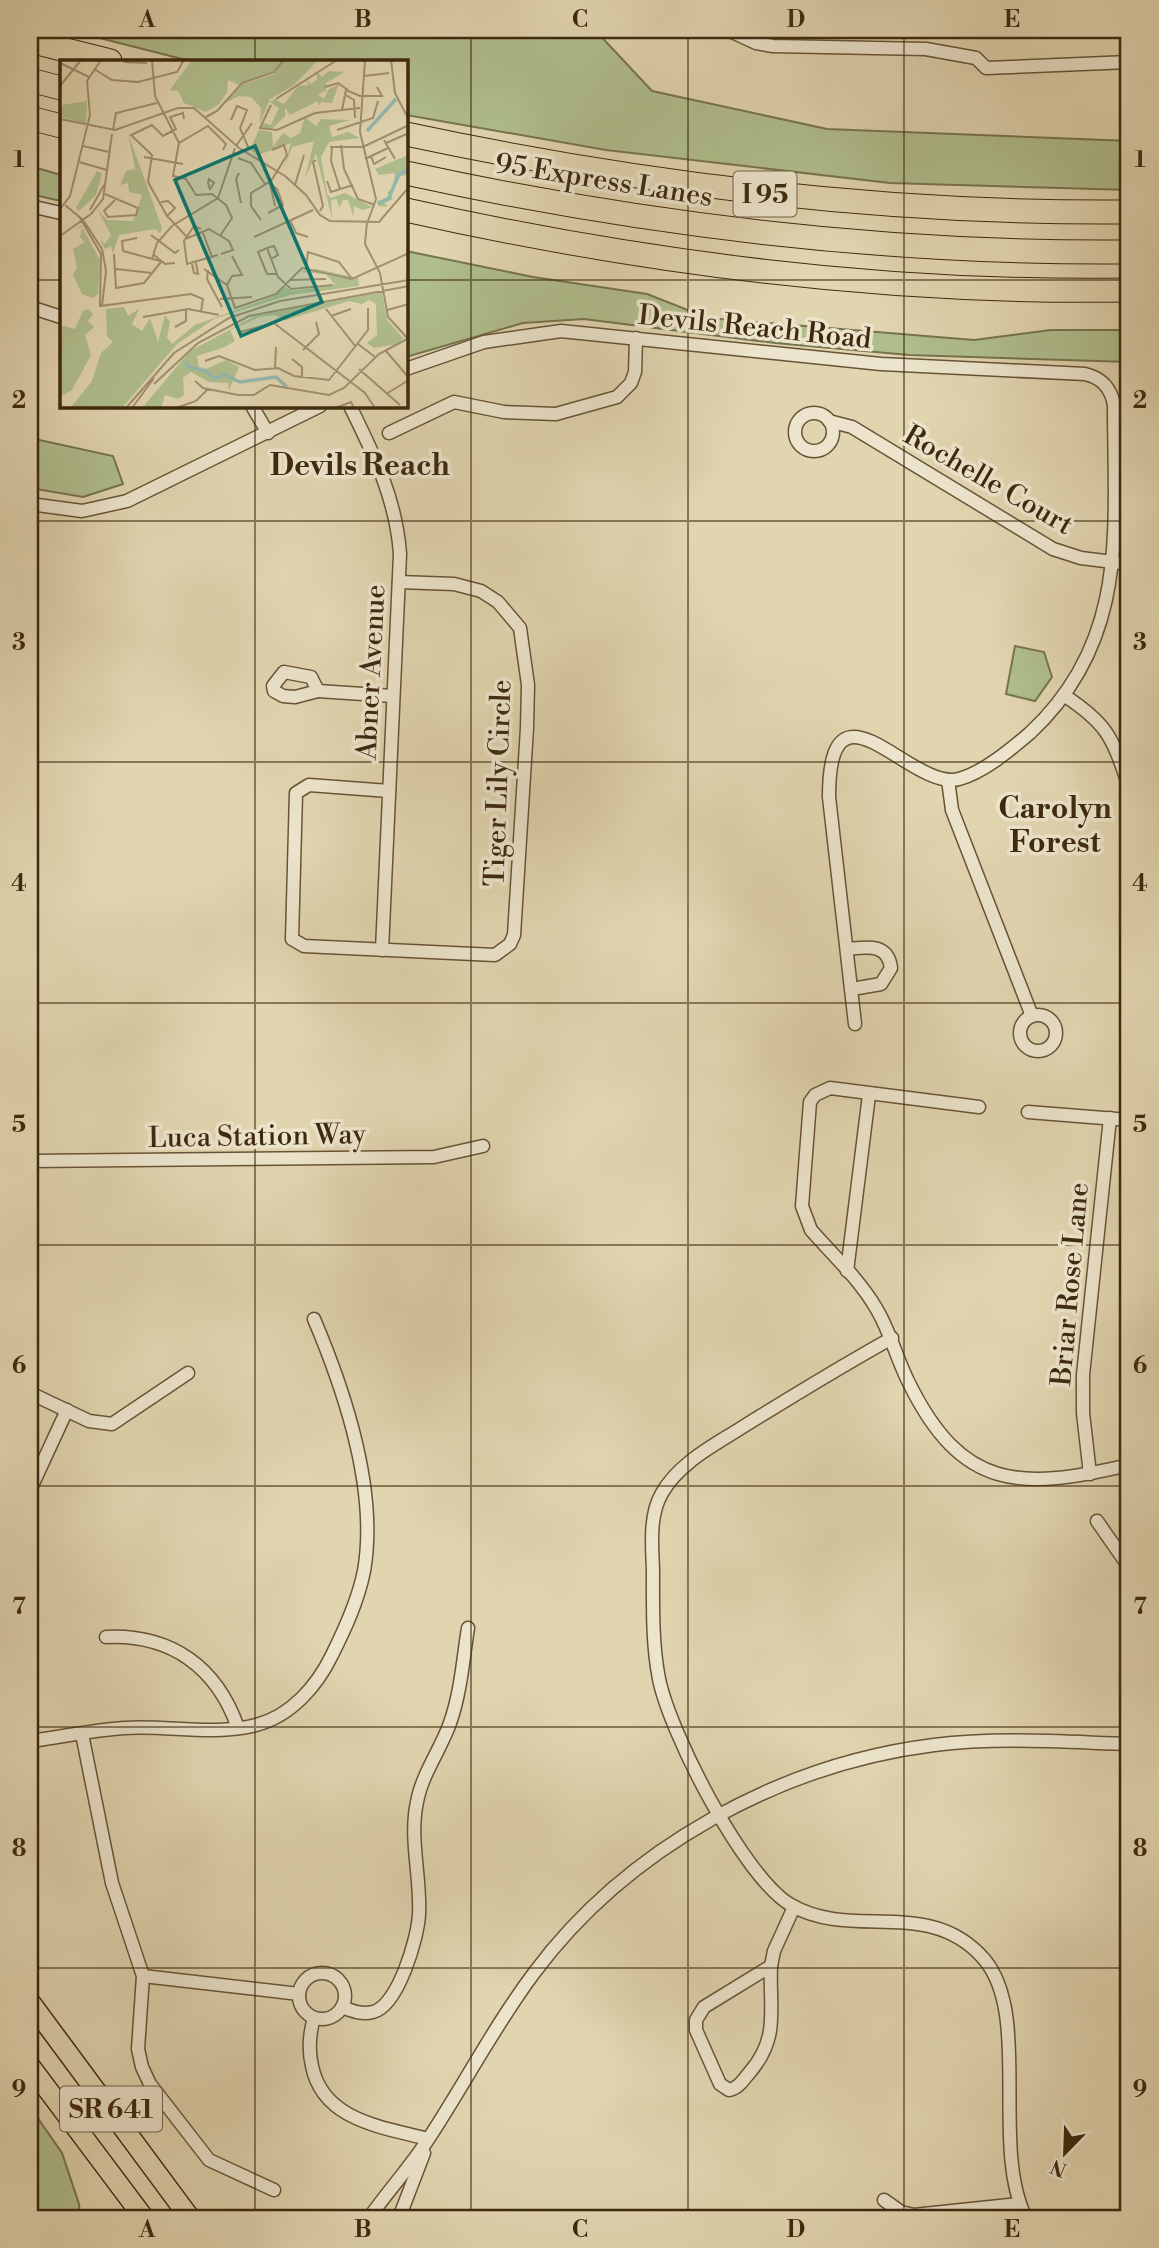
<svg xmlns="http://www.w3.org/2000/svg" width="1159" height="2248" viewBox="0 0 1159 2248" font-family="'Libre Bodoni',serif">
<rect width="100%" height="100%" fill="#e1d5b0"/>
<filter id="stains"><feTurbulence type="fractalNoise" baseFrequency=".00286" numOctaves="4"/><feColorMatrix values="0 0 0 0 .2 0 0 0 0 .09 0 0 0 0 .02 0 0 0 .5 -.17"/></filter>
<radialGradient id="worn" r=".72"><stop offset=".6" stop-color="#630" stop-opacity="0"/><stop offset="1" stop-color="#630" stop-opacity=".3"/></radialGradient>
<!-- green -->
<g fill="#b0be8d" stroke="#77744e" stroke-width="2">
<polygon points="68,30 595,30 652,91 827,129 1129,141 1129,190 890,183 606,150 406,115 406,61 190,61"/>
<polygon points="30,166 61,175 61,201 30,194"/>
<polygon points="406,251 533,277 647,294 708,318 974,340 1051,330 1129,330 1129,362 909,355 775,343 584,319 523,323 406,357"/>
<polygon points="30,438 113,456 123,484 83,497 30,488"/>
<polygon points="1015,646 1044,652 1052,677 1035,701 1006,694"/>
<polygon points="30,2107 62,2153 79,2204 80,2218 30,2218"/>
</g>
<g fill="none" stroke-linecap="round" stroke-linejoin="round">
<defs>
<g id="street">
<polyline points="728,30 756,43 773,46 926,49 976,58 986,68 1129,62"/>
<polyline points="30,206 61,213"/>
<polyline points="30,307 61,317"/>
<path d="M406 369 484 342 561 331 881 364 1085 374C1102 378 1111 388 1114 405 1114 528 1130 640 1030 733 1010 750 984 772 959 779 911 792 829 666 829 797L855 1024"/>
<polyline points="252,406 268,433"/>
<path d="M350 406C374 455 396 498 400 554L382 950"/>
<circle cx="814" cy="432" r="19"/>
<polyline points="829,421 852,427 1053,549 1081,558 1129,564"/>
<polyline points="389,433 454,402 504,412 556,414 617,397 631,383 635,372 636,338"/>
<polyline points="30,504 82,511 127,501 320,406"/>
<polygon points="284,672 311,677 318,691 295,697 283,696 274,691 273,686"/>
<polyline points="318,691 393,696"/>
<path d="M1065 696C1109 725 1112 738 1129 786"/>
<polyline points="948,780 952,810 1032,1016"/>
<polyline points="389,791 309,785 296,793 292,939 304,946 495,955 510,944 514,935 527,728 528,685 520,628 498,602 481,591 454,584 399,582"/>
<path d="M848 949C867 947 888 943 891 968L881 984 852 989"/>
<circle cx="1038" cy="1033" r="18"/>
<path d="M979 1107 830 1088 815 1095 810 1102 802 1206 811 1230C833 1255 859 1279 876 1308 890 1331 896 1357 908 1381 962 1492 1021 1490 1129 1465"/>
<polyline points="1028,1112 1129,1120"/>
<polyline points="30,1161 434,1157 483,1146"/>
<polyline points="847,1271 869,1095"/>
<path d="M892 1338C840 1367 791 1397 741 1428 713 1446 679 1463 662 1493 649 1515 652 1545 653 1570 653 1606 652 1643 659 1679 670 1733 744 1878 791 1905 853 1941 929 1896 984 1959 1032 2015 990 2146 1026 2218"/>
<polyline points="30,1393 89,1421 112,1424 188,1373"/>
<polyline points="1090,1474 1083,1413 1083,1375 1110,1118"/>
<polyline points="30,1490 67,1410"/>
<polyline points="1097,1521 1129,1567"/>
<path d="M106 1637C171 1634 217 1667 238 1728"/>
<polyline points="82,1734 112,1883 143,1976 138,2049 142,2067 150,2084 209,2160 274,2190"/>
<path d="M30 1741C61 1737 93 1730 124 1728 168 1725 213 1736 256 1725 291 1716 317 1686 332 1655 345 1629 358 1601 364 1571 378 1491 345 1392 314 1319"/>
<path d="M771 1966C769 2009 780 2037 750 2072 743 2080 739 2088 729 2090L720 2084 696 2030V2020L704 2007Z"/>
<polyline points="771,1966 774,1951 794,1907"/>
<circle cx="322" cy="1996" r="23"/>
<polyline points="143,1976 299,1994"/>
<path d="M342 2007C352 2011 362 2015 373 2012 398 2006 418 1938 419 1914 421 1877 409 1839 417 1802 422 1774 441 1749 450 1723 461 1692 463 1659 468 1628"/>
<path d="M314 2018C309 2035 308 2049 312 2066 323 2121 383 2127 428 2139"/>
<polyline points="884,2200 901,2212 914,2215 1019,2204"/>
<path d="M369 2218C388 2191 411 2166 429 2138 465 2083 495 2025 534 1973 627 1848 781 1764 934 1745 998 1737 1064 1742 1129 1744"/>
<polyline points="399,2218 424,2153"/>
</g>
<g id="primary">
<polyline points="30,2002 190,2218"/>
<polyline points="30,2066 144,2218"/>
</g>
<g id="highway">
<polyline points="30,41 110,61"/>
<polyline points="30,80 61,88"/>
<polyline points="30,118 61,126"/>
<path d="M406 134C645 185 885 214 1129 212"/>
<path d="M406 173C644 225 885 254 1129 252"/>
<path d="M406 210C643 263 886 294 1129 290"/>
</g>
</defs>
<!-- street casing -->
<use href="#street" stroke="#675436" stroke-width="15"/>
<!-- primary casing -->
<use href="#primary" stroke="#3e290e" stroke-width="22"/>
<!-- highway casing -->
<use href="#highway" stroke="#3e290e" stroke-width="25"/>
<!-- street -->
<use href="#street" stroke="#ece4cc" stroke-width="12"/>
<!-- primary -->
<use href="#primary" stroke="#e1d5b0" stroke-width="19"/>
<!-- highway -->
<use href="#highway" stroke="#e1d5b0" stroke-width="23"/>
</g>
<!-- grid -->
<path fill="none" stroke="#3e290e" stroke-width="2" stroke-opacity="0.55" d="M255 30V61M471 30V2218M688 30V2218M904 30V2218M30 280H61M406 280H1129M255 406V2218M30 521H1129M30 762H1129M30 1003H1129M30 1245H1129M30 1486H1129M30 1727H1129M30 1968H1129"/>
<g text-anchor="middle" stroke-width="7" stroke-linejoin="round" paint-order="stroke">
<!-- shield labels -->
<g fill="#ece4cc" stroke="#726147" stroke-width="2">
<rect x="733.5" y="171.5" width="63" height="45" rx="5"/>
<rect x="60" y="2086.5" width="102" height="45" rx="5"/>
</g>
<g font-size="26" font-weight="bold" fill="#3e290e">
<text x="765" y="203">I 95</text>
<text x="111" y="2118">SR 641</text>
</g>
<!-- street labels -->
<g font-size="28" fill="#3e290e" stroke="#ece4cc">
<text transform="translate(604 179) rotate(9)" y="10">95 Express Lanes</text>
<text transform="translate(755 326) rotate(6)" y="10">Devils Reach Road</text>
<text transform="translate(989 479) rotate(30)" y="10">Rochelle Court</text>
<text transform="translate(370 672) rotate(-87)" y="10">Abner Avenue</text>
<text transform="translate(497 783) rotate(-88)" y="10">Tiger Lily Circle</text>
<text transform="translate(257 1135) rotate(-1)" y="10">Luca Station Way</text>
<text transform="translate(1069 1284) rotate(-85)" y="10">Briar Rose Lane</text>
</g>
<!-- neighbourhood labels -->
<g font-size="30" font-weight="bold" fill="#3e290e" stroke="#ece4cc">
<text x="360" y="475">Devils Reach</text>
<text x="1055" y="818">Carolyn<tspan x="1055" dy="34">Forest</tspan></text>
</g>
</g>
<!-- overview -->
<g transform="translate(60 60)">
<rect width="348" height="348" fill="#e1d5b0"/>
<path d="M132 0H223L215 10 179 25 168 20 167 32 159 44 146 52 124 43 118 31 110 30ZM225 0H258L234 25 210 39 200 63 201 48 191 37 179 36 163 44 183 24 214 14ZM269 11 284 12 266 23V30L258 35 264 39 268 30 279 24 272 43 261 42 259 46 258 41 230 55 225 47V56L212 69 202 68 203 63 211 65 219 48 210 42 214 39 224 44 238 26 249 25 245 19 251 24 257 20V12L262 17ZM27 41 26 64 0 57 2 45ZM245 57 256 66 261 59 291 60 269 66 272 77 288 72 300 78 269 82 261 97 267 134 271 138 285 133 312 147 303 150 294 146 293 156 288 140H283L279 148 277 139 271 140 272 158 256 94 245 118 254 81 232 87 224 108 231 83 201 94V98L190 89 199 70 212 72 213 87 223 73 231 78 240 73ZM68 73 102 168 100 173 95 169 59 175 53 193 51 186 45 189 40 180 45 184 51 175 37 149 47 160 73 161 82 135 69 132 68 123 60 125 66 111 75 109ZM348 95V115L339 116V119L333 130 329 133 333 139 325 143 328 147 319 146 317 141 328 138V132L333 128 335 113 319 115 315 109ZM37 111 42 114 36 135 19 151 16 148ZM21 165 40 200 38 234 33 238 22 234 13 215 17 207 13 189 25 182 20 177 22 167 17 168ZM257 209 298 218 299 226 230 235 154 259 117 284 62 348H10L32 321 41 293 53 282 47 276 46 249 64 247 68 256 79 249 72 264 82 271 90 258 98 282 105 255 110 262 107 277 112 284 135 265 212 237 225 227 232 231 275 225 266 214 239 212ZM322 232 327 260 343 278 338 284 314 288 307 283 317 275 316 244 309 240 302 244 289 241 226 260 214 255 200 257 170 270 175 281 165 287 137 296 139 307 146 309 166 300 179 307 169 330 168 323 149 322 131 312 123 318 124 335 118 339 105 335 101 348H82L130 291 195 256ZM28 249 33 254 28 261 34 267 25 275 31 295 12 330 0 337V265L15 269 23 251Z" fill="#b0be8d"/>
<path fill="none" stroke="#94b8ae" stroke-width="3.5" d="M307 71 336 39M318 144 329 138 338 116 349 108M126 301 128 307 146 311 155 319 164 315 180 322 216 317 227 327"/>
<path fill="none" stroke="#a0906f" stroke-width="2" d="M92 0 95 36 119 83 113 116 126 119 136 135 152 134 166 145 172 158 160 176M305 0 300 72 316 139 308 161M331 0 335 33 349 60M64 2 87 3M0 3 29 17M34 9 52 20 78 22 117 12 124 0M304 16 329 13M0 26 21 0M265 27 278 23 288 30M284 34 294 40 295 58M216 39 277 0M282 50 286 30 300 36H322L317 27M144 58 157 51 182 23 214 12 224 0M0 59 55 70 118 48H134L179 88 225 116 246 135 260 155 270 161 319 162 349 127M124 59 123 53 110 57 116 69 103 76 92 65 71 75 92 95 88 122 107 156 128 178 149 169 169 181 173 190 161 194M171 60 177 46 187 50 180 68 189 89M199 68 217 70 255 53 300 48M200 68 211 45M53 70 56 53 97 43M277 70 313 58 318 41M324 80 335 99M119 83 148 66 166 84 163 90M326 83 349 73M281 85 284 109 298 139 315 145M23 86 49 92M176 86 192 63M270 87H303L349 65M272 87 271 101 280 129M311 96 314 104 326 97M84 97 123 104M178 98 191 103 205 124M305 99 328 88M256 100 253 102 263 146 260 151M19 102 47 110M179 113 176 119 181 143M149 119 154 123 150 129 148 123ZM267 121 271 132 293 125M210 123 215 146M235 125 244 95M45 134 78 148 76 155 48 157 44 151 55 140M101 142 108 141 115 148 107 156M5 145 23 160 42 189 46 211 42 246M0 149 10 136 30 55 27 21 41 0M30 150 44 125M208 153 223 145 217 129 211 125M20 158 41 194 40 246 131 234 143 239 141 252M201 160 191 146V133L211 121 227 95 224 85 212 90M230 160 236 173 248 177M307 162 305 184 320 213 328 257 349 280M141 169 134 166 124 181 127 204 158 195M143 173 152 197M91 175 115 193 119 190M0 176 31 154 43 139 52 74M194 177 253 150M207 188 218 217 231 229 273 225M207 188 198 192 207 214H216M207 188 214 186 218 195 211 199M63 191 100 201M63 191 62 181 77 178M54 194 56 228 84 223 101 202M94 195 105 204 115 203M172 196 182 215 172 216 167 225 175 248 216 234 242 208 292 219 349 193M92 199 97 183 112 166 158 138 175 88M132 204 134 213 138 214 136 203M246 207 248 192 279 202 292 219M56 209 92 213M144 209 167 225M148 210 147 219 162 247M230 220 266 219M160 239 192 237M266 249 296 287M327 250 349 244M271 256 291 249M83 257 128 249 159 255M115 267 126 261V250M180 272 214 263 305 333 315 348M298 284 315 297M243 290 259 274 256 262M326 291 349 318M232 299 242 307V317M145 301 159 296 195 310 218 308 234 316 269 320 308 270V248M215 308 216 287M299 309 340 345M135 321 143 328 178 335H194L210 325 269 335 284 328 319 294 347 279M94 324 138 283 189 256 349 226M326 334 349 320M66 348 114 293 169 258 220 241 349 220M72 348 94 318M116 348 136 341 148 329M275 348 291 342 294 348"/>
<path fill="#0f766e" fill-opacity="0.15" stroke="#0f766e" stroke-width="3.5" d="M195 86 262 242 181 276 115 120Z"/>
<rect width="348" height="348" fill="none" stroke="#3e290e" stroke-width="3.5"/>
</g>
<!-- margin -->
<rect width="1159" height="2248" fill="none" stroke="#e1d5b0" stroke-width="77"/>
<!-- north arrow -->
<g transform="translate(1065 2153) rotate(203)" stroke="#ece4cc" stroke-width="5" paint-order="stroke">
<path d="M0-5L12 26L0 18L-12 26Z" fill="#3e290e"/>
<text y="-10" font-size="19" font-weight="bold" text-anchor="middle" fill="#3e290e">N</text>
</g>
<rect x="38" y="38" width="1082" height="2172" fill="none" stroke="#3e290e" stroke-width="2.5"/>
<g font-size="23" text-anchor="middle" font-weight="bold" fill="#3e290e">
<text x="147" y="27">A</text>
<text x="363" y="27">B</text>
<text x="580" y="27">C</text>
<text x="796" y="27">D</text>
<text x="1012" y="27">E</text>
<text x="19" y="167">1</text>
<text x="1140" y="167">1</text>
<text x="19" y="408">2</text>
<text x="1140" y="408">2</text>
<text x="19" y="650">3</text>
<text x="1140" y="650">3</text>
<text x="19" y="891">4</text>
<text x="1140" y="891">4</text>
<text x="19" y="1132">5</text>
<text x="1140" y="1132">5</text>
<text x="19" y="1373">6</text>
<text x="1140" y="1373">6</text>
<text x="19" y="1614">7</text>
<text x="1140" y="1614">7</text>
<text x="19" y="1856">8</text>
<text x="1140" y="1856">8</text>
<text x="19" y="2097">9</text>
<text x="1140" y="2097">9</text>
<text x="147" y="2237">A</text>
<text x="363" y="2237">B</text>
<text x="580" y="2237">C</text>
<text x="796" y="2237">D</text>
<text x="1012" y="2237">E</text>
</g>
<rect width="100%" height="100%" filter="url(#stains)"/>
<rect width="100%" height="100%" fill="url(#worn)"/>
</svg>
